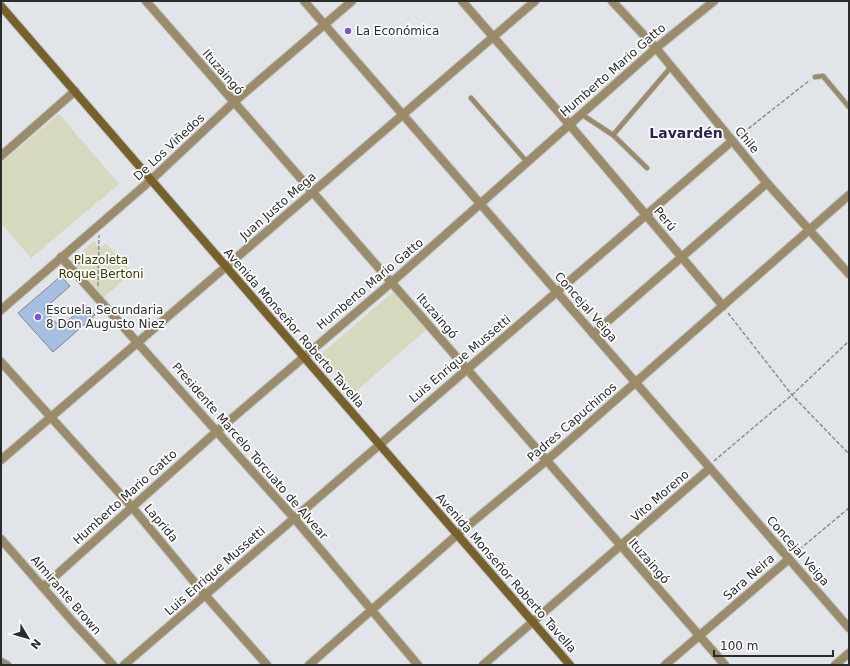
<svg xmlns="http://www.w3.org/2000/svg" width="850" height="666" viewBox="0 0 850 666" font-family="'DejaVu Sans',sans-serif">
<rect width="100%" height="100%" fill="#e1e5ea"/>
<!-- green -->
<g fill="#d7d9be">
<polygon points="59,114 119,184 31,258 1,223 1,163"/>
<polygon points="94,241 100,248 106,243 132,273 103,298 71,261"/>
<polygon points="393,292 426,330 353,394 320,355"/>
</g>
<!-- building -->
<polygon fill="#a4bfe0" stroke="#818589" points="61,276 70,286 44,309 60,327 86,305 95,315 53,352 18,313"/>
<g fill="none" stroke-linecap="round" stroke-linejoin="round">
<defs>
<g id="service">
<polyline points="815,77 823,76 849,107"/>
<polyline points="471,98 527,162"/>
<polyline points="581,114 613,135 647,168"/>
<polyline points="613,135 671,67"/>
</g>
<g id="minor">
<polyline points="146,1 725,665"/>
<polyline points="462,1 569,124 723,306"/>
<polyline points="612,1 656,48 767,183 849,274"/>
<polyline points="1,156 75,91"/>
<polyline points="61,257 294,518 418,665"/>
<polyline points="1,310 151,180 234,102 352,1"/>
<polyline points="593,334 767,183"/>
<polyline points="1,362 132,507 205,595 267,665"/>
<polyline points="1,460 535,1"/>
<polyline points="1,539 73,622 113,665"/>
<polyline points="43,587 216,432 392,282 656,48 714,1"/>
<polyline points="1,662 7,665"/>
<polyline points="124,665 732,141"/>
<polyline points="309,665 458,534 546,461 849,195"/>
<polyline points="483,665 710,468"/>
<polyline points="665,665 789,559"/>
<polyline points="835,665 849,653"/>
</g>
<polyline id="tertiary" points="304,1 849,628"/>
<polyline id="secondary" points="1,6 570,665"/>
</defs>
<!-- service casing -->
<use href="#service" stroke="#bcc0c4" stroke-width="6"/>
<!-- minor casing -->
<use href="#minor" stroke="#bcc0c4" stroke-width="10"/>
<!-- tertiary casing -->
<use href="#tertiary" stroke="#bcc0c4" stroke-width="10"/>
<!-- secondary casing -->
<use href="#secondary" stroke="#bcc0c4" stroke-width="10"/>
<!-- path -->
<g stroke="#8b8e91" stroke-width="1.5" stroke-dasharray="4 2" stroke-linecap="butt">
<polyline points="739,136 810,80"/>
<polyline points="77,263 99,265"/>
<polyline points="98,286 99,235"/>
<polyline points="728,313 792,395 849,454"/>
<polyline points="714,461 792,395 849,341"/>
<polyline points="795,553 849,508"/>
</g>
<!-- service -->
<use href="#service" stroke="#9b8b69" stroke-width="4.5"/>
<!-- minor -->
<use href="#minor" stroke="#9b8b69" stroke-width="8"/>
<!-- tertiary -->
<use href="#tertiary" stroke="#9b8b69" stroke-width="8"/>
<!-- secondary -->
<use href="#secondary" stroke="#77602a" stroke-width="8"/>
</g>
<!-- markers -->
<g fill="#7859d3" stroke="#fff" stroke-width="1.5">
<circle cx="348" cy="31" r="4"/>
<circle cx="38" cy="317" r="4"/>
</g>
<g text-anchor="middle" stroke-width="3.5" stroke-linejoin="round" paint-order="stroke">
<!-- poi labels -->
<g font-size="12" fill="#292b2d" stroke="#fff" text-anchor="start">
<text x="356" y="35">La Económica</text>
<text x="46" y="314">Escuela Secundaria<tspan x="46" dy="14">8 Don Augusto Niez</tspan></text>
</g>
<!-- street labels -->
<g font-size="12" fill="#292b2d" stroke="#fff">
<text transform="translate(613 70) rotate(-41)" y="4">Humberto Mario Gatto</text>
<text transform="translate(223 72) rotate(49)" y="4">Ituzaingó</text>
<text transform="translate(747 140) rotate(50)" y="4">Chile</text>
<text transform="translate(169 147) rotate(-43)" y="4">De Los Viñedos</text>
<text transform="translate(278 206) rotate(-41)" y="4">Juan Justo Mega</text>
<text transform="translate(665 219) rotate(50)" y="4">Perú</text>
<text transform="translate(370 284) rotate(-40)" y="4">Humberto Mario Gatto</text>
<text transform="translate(586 307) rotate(49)" y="4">Concejal Veiga</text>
<text transform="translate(437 316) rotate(49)" y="4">Ituzaingó</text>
<text transform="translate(294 328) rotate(49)" y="4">Avenida Monseñor Roberto Tavella</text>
<text transform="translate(460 359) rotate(-40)" y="4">Luis Enrique Mussetti</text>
<text transform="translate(572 422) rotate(-41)" y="4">Padres Capuchinos</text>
<text transform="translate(250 451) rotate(49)" y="4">Presidente Marcelo Torcuato de Alvear</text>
<text transform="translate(660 496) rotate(-41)" y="4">Vito Moreno</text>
<text transform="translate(125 497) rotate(-42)" y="4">Humberto Mario Gatto</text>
<text transform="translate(161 523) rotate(50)" y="4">Laprida</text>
<text transform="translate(798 551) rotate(49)" y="4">Concejal Veiga</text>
<text transform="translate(649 561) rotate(49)" y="4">Ituzaingó</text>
<text transform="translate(215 571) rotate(-41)" y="4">Luis Enrique Mussetti</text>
<text transform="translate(506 573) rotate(49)" y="4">Avenida Monseñor Roberto Tavella</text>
<text transform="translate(749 577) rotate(-41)" y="4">Sara Neira</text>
<text transform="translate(66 595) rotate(49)" y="4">Almirante Brown</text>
</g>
<!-- park labels -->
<g font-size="12" fill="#373704" stroke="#fff">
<text x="101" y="264">Plazoleta<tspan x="101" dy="14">Roque Bertoni</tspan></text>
</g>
<!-- quarter labels -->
<g font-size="14" font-weight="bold" fill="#2f205a" stroke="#fff">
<text x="686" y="138">Lavardén</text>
</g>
</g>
<!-- border -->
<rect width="850" height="666" fill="none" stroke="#292b2d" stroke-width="4"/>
<!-- north arrow -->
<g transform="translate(28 638) rotate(128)" stroke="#ffffff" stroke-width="3" paint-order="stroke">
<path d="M0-3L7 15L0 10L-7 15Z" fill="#292b2d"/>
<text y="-6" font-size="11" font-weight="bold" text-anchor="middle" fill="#292b2d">N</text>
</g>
<!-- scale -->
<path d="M714 650v6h119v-6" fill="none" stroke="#292b2d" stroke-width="2"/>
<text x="720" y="650" font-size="12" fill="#292b2d" stroke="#ffffff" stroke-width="3" paint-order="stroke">100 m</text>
</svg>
